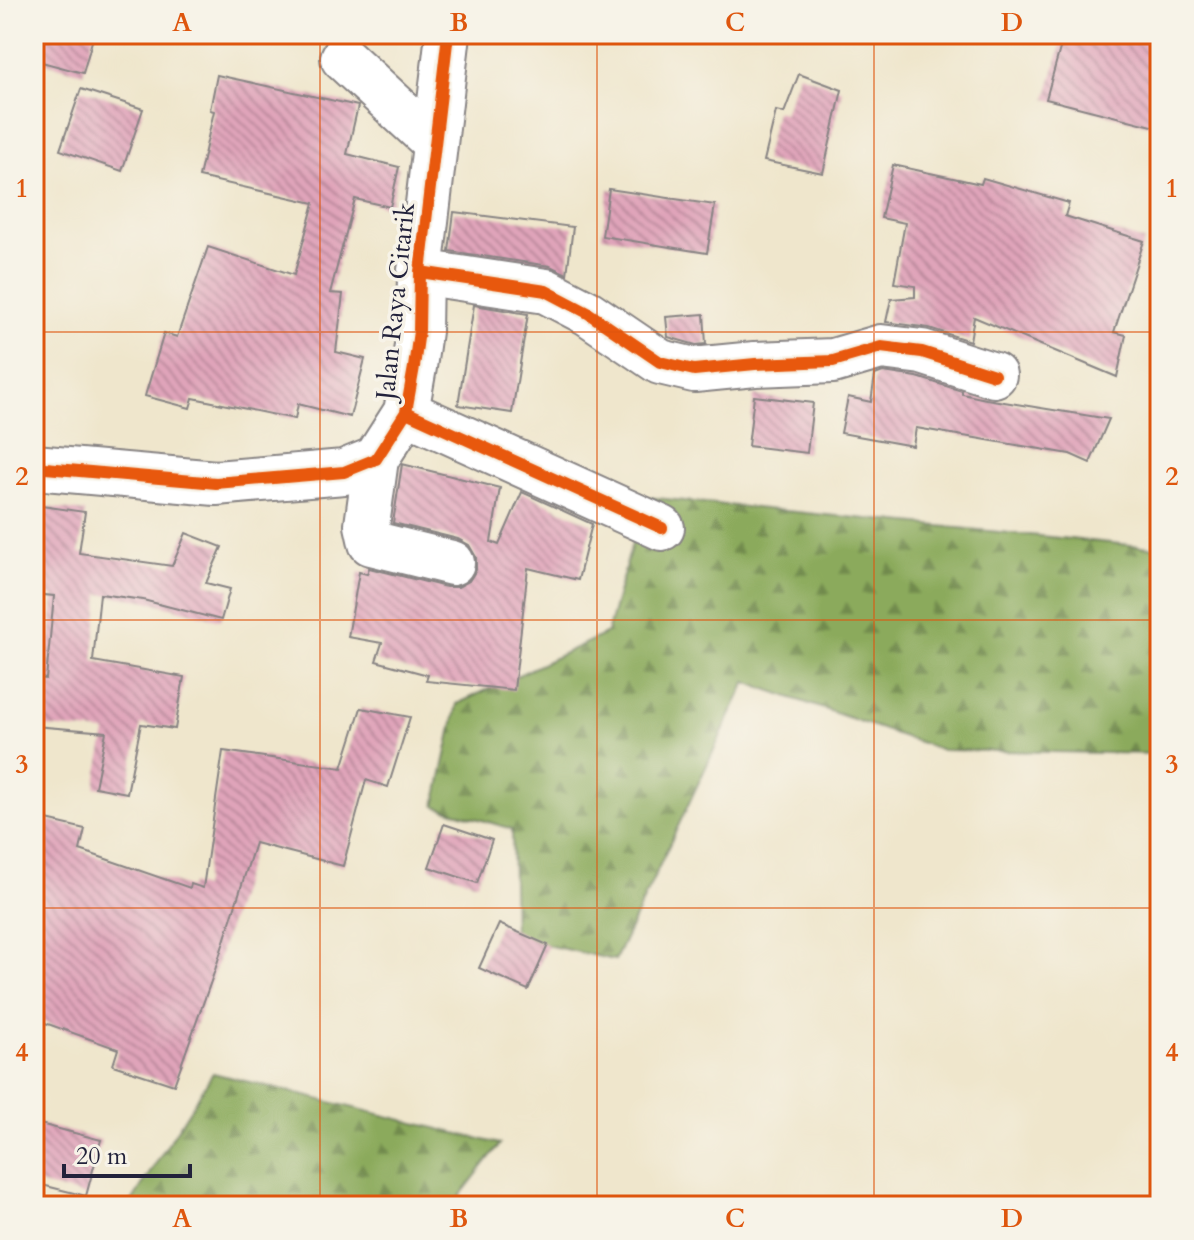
<svg xmlns="http://www.w3.org/2000/svg" width="1194" height="1240" viewBox="0 0 1194 1240" font-family="Cardo,serif">
<defs>
<pattern id="forest-firs" width="22" height="20" patternUnits="userSpaceOnUse" patternTransform="scale(2)"><rect width="22" height="20" fill="#8baa5c"/><path d="M5 1l3.5 6h-7zM16 11l3.5 6h-7z" fill="#718a4d"/></pattern>
<pattern id="building-back-hatch" width="6" height="6" patternUnits="userSpaceOnUse" patternTransform="scale(2)"><rect width="6" height="6" fill="#e0a4ba"/><path d="M-1 5l2 2M0 0l6 6M5-1l2 2" fill="none" stroke="#b58598"/></pattern>
</defs>
<rect width="100%" height="100%" fill="#f7f3e8"/>
<filter id="ink" filterUnits="userSpaceOnUse"><feTurbulence type="fractalNoise" baseFrequency=".0125" numOctaves="2"/><feDisplacementMap in="SourceGraphic" scale="16" xChannelSelector="R" yChannelSelector="G"/><feConvolveMatrix kernelMatrix="1 2 1 2 8 2 1 2 1" color-interpolation-filters="sRGB"/></filter>
<filter id="wash" filterUnits="userSpaceOnUse"><feTurbulence type="fractalNoise" baseFrequency=".006" numOctaves="4" result="noise"/><feDisplacementMap in="SourceGraphic" scale="32" xChannelSelector="R" yChannelSelector="G"/><feGaussianBlur stdDeviation="1.8" result="paint"/><feColorMatrix in="noise" values="0 0 0 0 0 0 0 0 0 0 0 0 0 0 0 0 0 1.4 0 .05"/><feComposite in="paint" operator="in"/></filter>
<g filter="url(#wash)">
<rect width="100%" height="100%" fill="#efe6cc"/>
<!-- forest -->
<g fill="url(#forest-firs)" stroke="#56664c" stroke-width="2">
<polygon points="645,497 1160,548 1160,754 942,750 746,682 615,960 514,938 512,829 435,806 457,704 607,633"/>
<polygon points="213,1073 500,1144 452,1206 129,1206"/>
</g>
<g id="blocks">
<!-- building -->
<g fill="url(#building-back-hatch)">
<polygon points="34,34 94,34 83,73 34,60"/>
<polygon points="1064,34 1160,34 1160,128 1046,99"/>
<polygon points="799,74 842,90 823,173 764,161 776,111 784,113"/>
<polygon points="217,75 358,106 347,154 399,167 390,207 355,199 330,293 343,294 336,352 365,359 350,417 298,404 295,419 193,398 190,408 145,396 164,333 177,337 208,247 294,275 314,203 199,177 214,111 210,110"/>
<polygon points="81,89 143,109 122,171 60,150"/>
<polygon points="893,165 981,184 983,178 1069,203 1065,216 1144,241 1114,332 1126,335 1117,377 974,317 970,341 929,328 886,322 891,299 915,297 915,286 894,283 905,223 881,218"/>
<polygon points="609,189 715,205 707,253 602,236"/>
<polygon points="454,212 573,227 567,274 550,266 449,251"/>
<polygon points="474,305 528,314 512,413 458,405"/>
<polygon points="704,314 706,344 696,345 668,337 666,317"/>
<polygon points="883,372 917,377 962,391 962,394 986,399 1109,419 1090,463 1070,454 916,428 913,446 841,433 848,397 871,402 875,375"/>
<polygon points="754,396 813,403 807,453 748,446"/>
<polygon points="402,464 500,488 491,542 499,545 522,492 592,524 578,580 528,568 514,690 426,681 428,675 376,661 382,643 348,637 359,572 367,574 369,568 446,587 458,587 469,581 476,570 476,557 469,545 458,539 393,523"/>
<polygon points="34,505 85,512 79,553 172,566 186,533 222,547 206,583 230,589 221,620 143,600 100,594 93,661 184,677 175,729 141,724 127,793 95,787 106,732 34,726 34,677 46,679 54,596 34,594"/>
<polygon points="361,708 410,717 388,787 366,780 343,866 255,843 215,970 174,1085 113,1065 118,1049 34,1019 34,817 85,829 80,850 190,888 191,884 203,888 223,751 342,768"/>
<polygon points="444,824 492,840 477,883 429,867"/>
<polygon points="499,924 548,945 528,990 479,968"/>
<polygon points="40,1124 101,1140 86,1196 34,1183 34,1146"/>
</g>
</g>
</g>
<g filter="url(#ink)">
<use href="#blocks" fill-opacity="0" stroke="#888484" stroke-width="2"/>
<g fill="none" stroke-linecap="round" stroke-linejoin="round">
<defs>
<g id="minor">
<polyline points="343,58 434,142"/>
<polyline points="420,272 546,291 588,313 660,362 694,370 755,364 833,361 881,347 922,352 994,375"/>
<polyline points="406,412 662,528"/>
<polyline points="376,459 367,525 371,543 452,563"/>
<polyline points="34,467 216,483 344,472 376,459 406,412 414,367 419,331 420,272 448,34"/>
</g>
</defs>
<!-- minor casing -->
<use href="#minor" stroke="#888484" stroke-width="48"/>
<!-- minor -->
<use href="#minor" stroke="#fff" stroke-width="44"/>
<defs>
<g id="cycleway">
<polyline points="420,272 546,291 588,313 660,362 694,370 755,364 833,361 881,347 922,352 994,375"/>
<polyline points="406,412 662,528"/>
<polyline points="34,467 216,483 344,472 376,459 406,412 414,367 419,331 420,272 448,34"/>
</g>
</defs>
<!-- cycleway casing -->
<use href="#cycleway" stroke="#f7f3e8" stroke-width="17"/>
<!-- cycleway -->
<use href="#cycleway" stroke="#e8590c" stroke-width="12"/>
</g>
</g>
<!-- grid -->
<path fill="none" stroke="#de560e" stroke-width="2" stroke-opacity="0.55" d="M320 34V1206M597 34V1206M874 34V1206M34 332H1160M34 620H1160M34 908H1160"/>
<g text-anchor="middle" stroke-width="7" stroke-linejoin="round" paint-order="stroke">
<!-- street labels -->
<g font-size="26" fill="#22223b" stroke="#f7f3e8">
<text transform="translate(395 301) rotate(-84)" y="9">Jalan Raya Citarik</text>
</g>
</g>
<!-- margin -->
<rect width="1194" height="1240" fill="none" stroke="#f7f3e8" stroke-width="88"/>
<!-- scale -->
<path d="M64 1164v12h126v-12" fill="none" stroke="#22223b" stroke-width="4"/>
<text x="76" y="1164" font-size="24" fill="#22223b" stroke="#f7f3e8" stroke-width="6" paint-order="stroke">20 m</text>
<rect x="44" y="44" width="1106" height="1152" fill="none" stroke="#de560e" stroke-width="3"/>
<g font-size="26" text-anchor="middle" font-weight="bold" fill="#de560e">
<text x="182" y="31">A</text>
<text x="459" y="31">B</text>
<text x="735" y="31">C</text>
<text x="1012" y="31">D</text>
<text x="22" y="197">1</text>
<text x="1172" y="197">1</text>
<text x="22" y="485">2</text>
<text x="1172" y="485">2</text>
<text x="22" y="773">3</text>
<text x="1172" y="773">3</text>
<text x="22" y="1061">4</text>
<text x="1172" y="1061">4</text>
<text x="182" y="1227">A</text>
<text x="459" y="1227">B</text>
<text x="735" y="1227">C</text>
<text x="1012" y="1227">D</text>
</g>
</svg>
